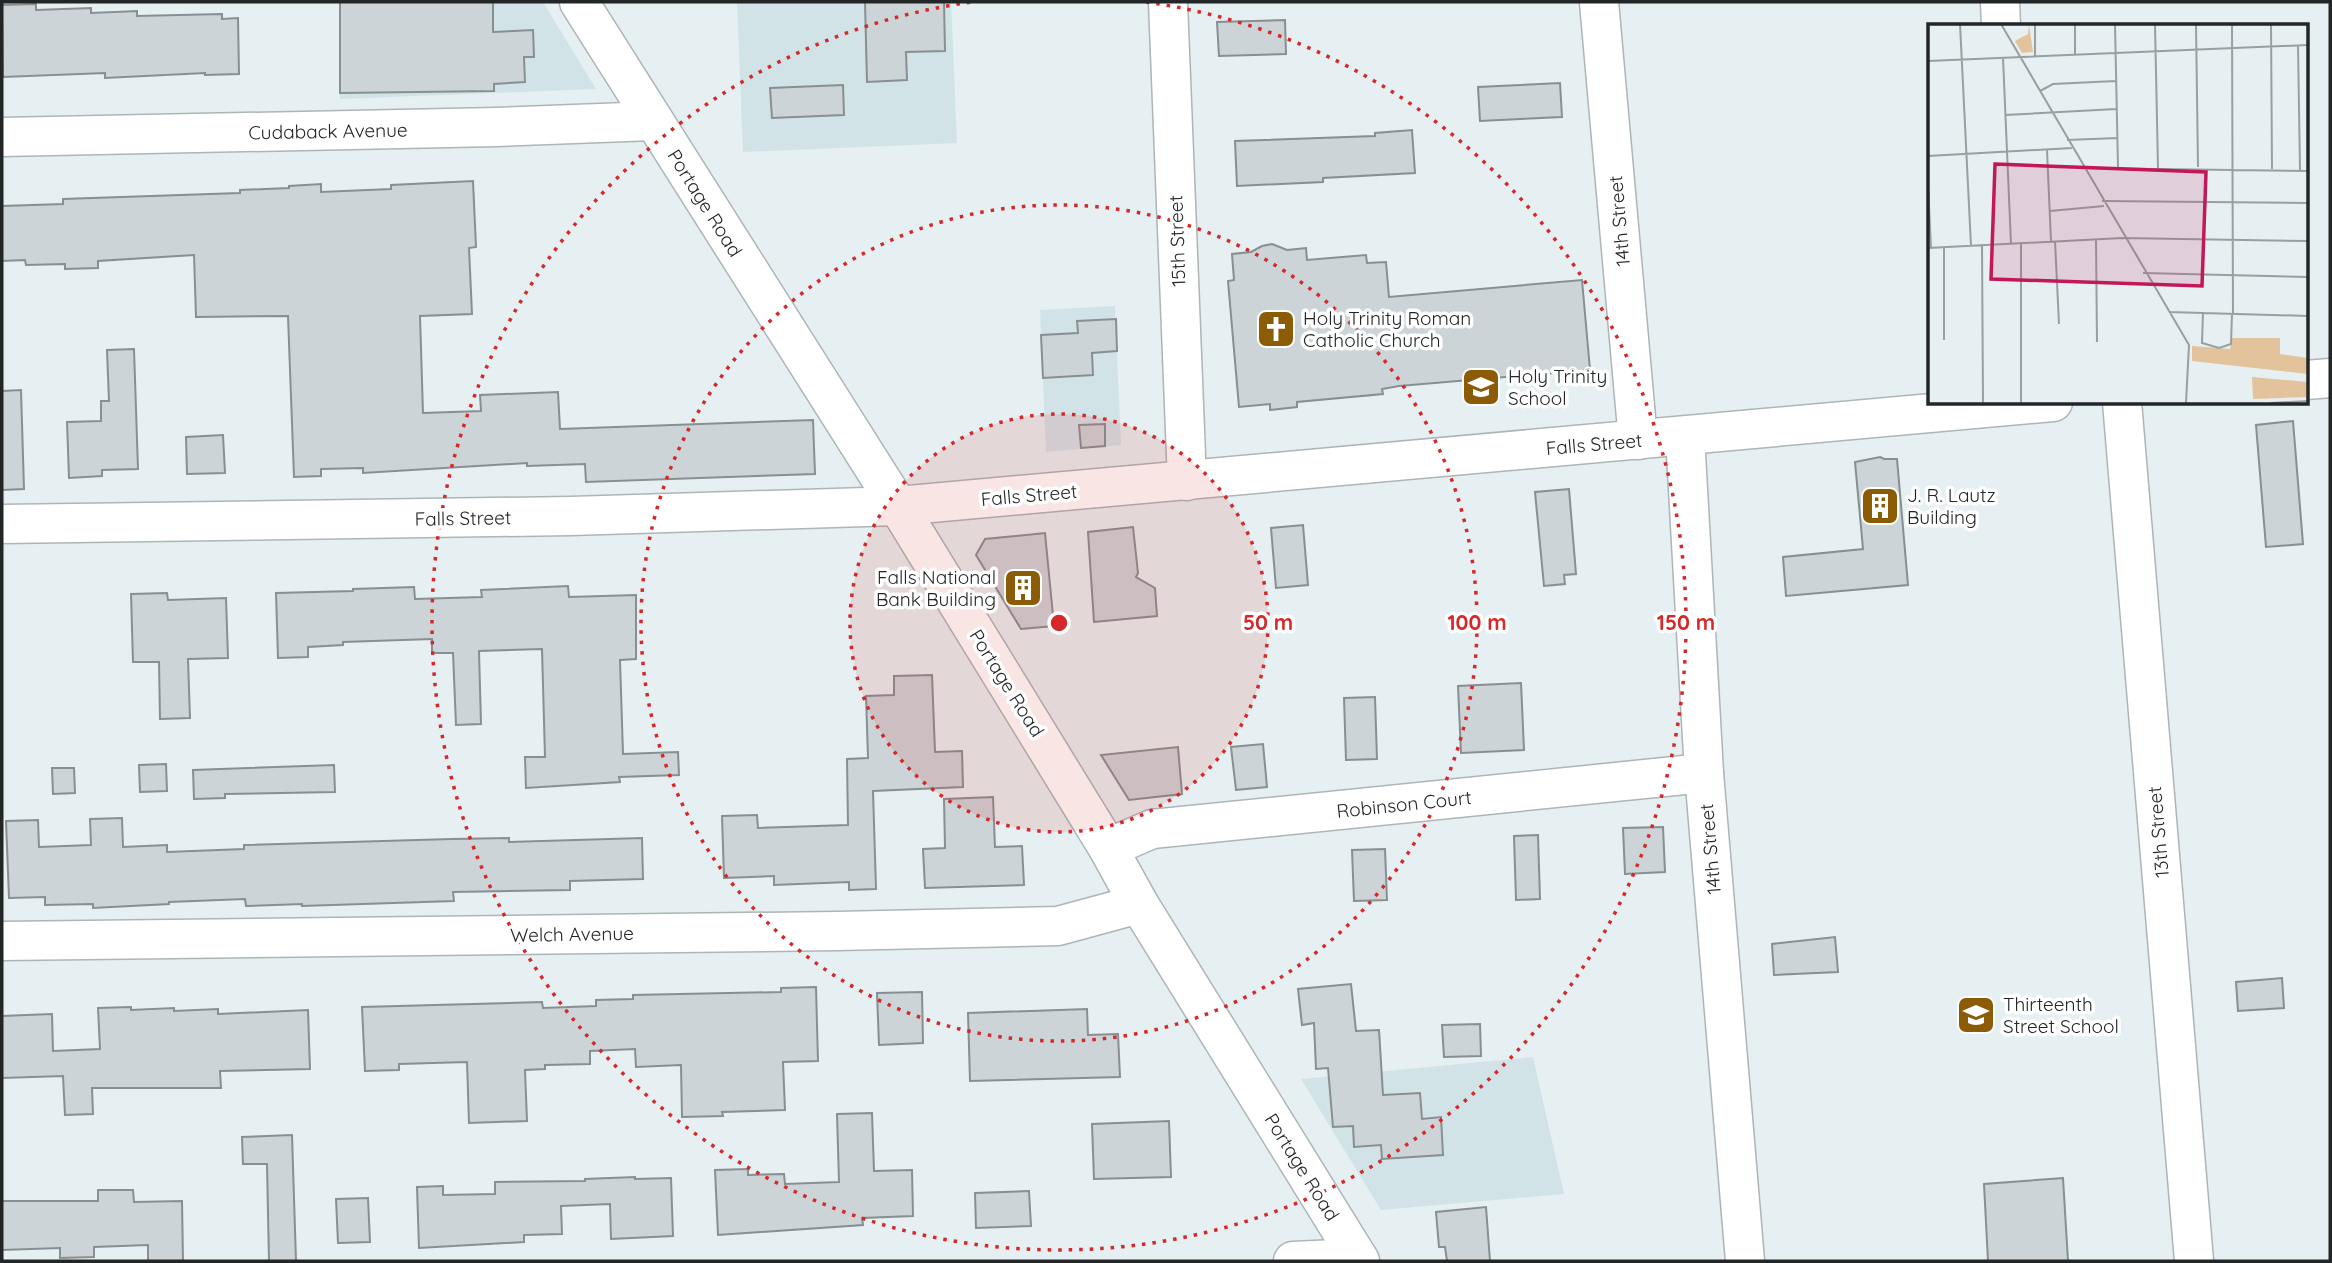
<svg xmlns="http://www.w3.org/2000/svg" width="2332" height="1263" viewBox="0 0 2332 1263" font-family="Quicksand,sans-serif">
<rect width="100%" height="100%" fill="#e6eff1"/>
<!-- built -->
<g fill="#d2e3e8">
<polygon points="340,2 543,2 596,89 340,99"/>
<polygon points="737,2 951,2 957,143 743,152"/>
<polygon points="1115,306 1121,445 1046,452 1040,310"/>
<polygon points="1533,1057 1564,1194 1381,1210 1301,1079"/>
</g>
<!-- building -->
<g fill="#ccd4d7" stroke="#888f92" stroke-width="2">
<polygon points="340,2 493,2 493,32 533,30 534,57 524,57 525,82 494,84 494,91 340,93"/>
<polygon points="865,2 944,2 945,51 906,52 907,80 867,82"/>
<polygon points="36,4 36,10 91,8 91,13 137,11 137,16 222,14 222,19 238,18 239,74 205,75 205,73 105,78 105,73 3,77 2,5"/>
<polygon points="1285,20 1286,54 1219,56 1217,22"/>
<polygon points="1560,83 1562,117 1480,121 1478,87"/>
<polygon points="843,85 844,115 772,118 770,88"/>
<polygon points="1412,130 1415,173 1323,178 1323,182 1237,186 1235,141 1375,136 1375,133"/>
<polygon points="473,181 476,247 469,248 472,314 420,316 423,413 481,411 480,395 558,392 560,429 813,420 815,474 586,482 585,464 527,466 527,463 363,473 363,468 321,469 321,476 294,477 288,316 196,317 194,255 98,261 98,268 65,269 65,264 26,265 25,260 2,261 2,206 63,204 63,199 240,193 240,190 289,188 289,186 321,184 321,192 391,189 391,185"/>
<polygon points="1272,244 1287,250 1306,248 1307,260 1366,255 1367,263 1386,262 1389,297 1582,280 1590,370 1399,386 1382,389 1383,394 1297,402 1297,407 1270,410 1270,404 1239,407 1228,281 1234,280 1232,254 1251,252 1262,246"/>
<polygon points="1116,319 1117,351 1092,353 1093,375 1043,378 1041,335 1078,333 1077,321"/>
<polygon points="134,349 138,469 102,470 102,476 69,478 67,422 101,421 101,401 109,401 107,350"/>
<polygon points="21,390 24,489 2,490 2,391"/>
<polygon points="2293,421 2303,544 2266,547 2256,425"/>
<polygon points="1105,424 1105,446 1081,448 1079,425"/>
<polygon points="223,435 225,473 187,474 186,437"/>
<polygon points="1880,457 1884,459 1897,459 1908,585 1786,596 1783,557 1863,549 1855,462"/>
<polygon points="1569,489 1576,574 1564,575 1565,584 1544,586 1535,492"/>
<polygon points="1303,525 1308,585 1276,588 1271,528"/>
<polygon points="1133,527 1138,573 1136,577 1155,588 1157,616 1094,622 1088,532"/>
<polygon points="1045,533 1054,626 1021,629 976,555 985,539"/>
<polygon points="568,586 569,597 636,595 636,659 620,660 623,754 678,752 679,775 619,777 620,782 526,788 525,757 545,757 542,649 479,651 481,724 456,725 453,653 432,653 432,639 343,642 343,645 308,647 308,657 278,658 276,593 353,591 353,589 414,587 415,599 482,597 481,590"/>
<polygon points="167,593 168,600 226,598 228,658 188,659 190,718 160,719 159,662 133,662 131,594"/>
<polygon points="932,675 935,752 962,751 963,787 873,791 876,889 849,890 849,882 774,885 774,876 724,878 722,816 757,815 758,828 848,825 847,759 868,758 866,696 894,695 894,676"/>
<polygon points="1521,683 1524,750 1461,753 1458,686"/>
<polygon points="1375,697 1377,759 1346,760 1344,698"/>
<polygon points="1263,744 1267,787 1236,790 1231,747"/>
<polygon points="1178,747 1182,794 1129,800 1101,755"/>
<polygon points="166,764 167,791 140,792 139,765"/>
<polygon points="334,765 335,792 225,794 225,798 194,799 193,770"/>
<polygon points="52,768 74,768 75,793 53,794"/>
<polygon points="993,797 995,847 1022,846 1024,885 925,888 923,849 945,848 944,799"/>
<polygon points="122,818 123,847 167,845 167,852 244,849 244,845 452,839 509,838 509,842 642,838 643,879 570,881 570,890 453,892 454,901 302,906 302,904 246,906 245,899 169,902 169,904 93,908 93,904 45,905 45,897 9,898 6,821 38,820 39,847 91,845 90,819"/>
<polygon points="1663,827 1665,872 1625,874 1623,828"/>
<polygon points="1538,835 1540,899 1516,900 1514,836"/>
<polygon points="1385,849 1387,900 1354,901 1352,850"/>
<polygon points="1835,937 1838,972 1774,975 1772,944"/>
<polygon points="2282,978 2284,1008 2238,1011 2236,982"/>
<polygon points="1351,984 1356,1031 1379,1030 1383,1095 1420,1093 1422,1119 1441,1117 1443,1155 1382,1159 1381,1145 1354,1147 1353,1126 1333,1127 1328,1068 1316,1069 1314,1023 1302,1025 1298,989"/>
<polygon points="816,987 818,1061 783,1062 785,1110 722,1112 723,1116 682,1117 681,1065 636,1067 635,1049 590,1051 590,1064 545,1065 545,1069 525,1070 527,1121 469,1123 467,1062 399,1064 399,1070 365,1071 362,1007 542,1002 543,1008 596,1006 596,1000 633,999 633,995 781,992 781,988"/>
<polygon points="922,992 923,1043 879,1045 877,993"/>
<polygon points="131,1007 131,1010 174,1008 174,1011 218,1009 218,1014 308,1010 310,1069 220,1071 221,1088 92,1088 93,1114 65,1115 63,1076 2,1078 2,1016 52,1014 53,1051 100,1049 98,1008"/>
<polygon points="1087,1009 1088,1035 1118,1034 1120,1077 970,1081 968,1013"/>
<polygon points="1480,1024 1481,1056 1444,1057 1442,1025"/>
<polygon points="872,1113 874,1171 912,1170 913,1216 862,1218 863,1225 718,1235 715,1170 748,1169 748,1175 784,1174 785,1184 839,1182 837,1114"/>
<polygon points="1169,1121 1171,1177 1094,1179 1092,1124"/>
<polygon points="292,1135 296,1261 269,1261 267,1164 243,1164 242,1137"/>
<polygon points="635,1177 635,1179 671,1178 673,1236 611,1239 610,1204 561,1206 562,1234 524,1235 524,1242 419,1248 417,1187 443,1186 443,1195 495,1194 495,1182 585,1181 585,1179"/>
<polygon points="2063,1178 2068,1261 1988,1261 1984,1184"/>
<polygon points="98,1190 133,1190 134,1202 182,1201 183,1261 148,1261 148,1245 94,1247 94,1257 60,1258 60,1248 2,1250 2,1201 98,1201"/>
<polygon points="1029,1191 1031,1226 976,1228 975,1193"/>
<polygon points="368,1198 370,1242 338,1243 336,1199"/>
<polygon points="1486,1207 1490,1261 1447,1261 1445,1247 1439,1247 1436,1212"/>
</g>
<g fill="none" stroke-linecap="round" stroke-linejoin="round">
<defs>
<g id="minor">
<polyline points="579,2 898,506 1108,848 1139,904 1360,1261"/>
<polyline points="1168,2 1187,481"/>
<polyline points="1599,2 1638,440"/>
<polyline points="2000,2 2001,26"/>
<polyline points="2,137 497,127 653,121"/>
<polyline points="2306,380 2330,378"/>
<polyline points="2122,402 2194,1261"/>
<polyline points="1685,436 1704,773 1745,1261"/>
<polyline points="2,524 571,516 898,506 2053,402"/>
<polyline points="1108,848 1152,829 1704,773"/>
<polyline points="2,941 837,931 1058,926 1139,904"/>
<polyline points="1293,1261 1358,1258"/>
</g>
</defs>
<!-- minor casing -->
<use href="#minor" stroke="#adb5b8" stroke-width="41"/>
<!-- minor -->
<use href="#minor" stroke="#fff" stroke-width="38"/>
</g>
<!-- distance rings -->
<circle cx="1059" cy="623" r="209" fill="#d62828" fill-opacity=".12"/>
<g fill="none" stroke="#d62828" stroke-width="3.5" stroke-dasharray="3.5 7">
<circle cx="1059" cy="623" r="209"/>
<circle cx="1059" cy="623" r="418"/>
<path d="M1146 2A627 627 0 1 1 972 2"/>
</g>
<!-- icons -->
<defs>
<symbol id="church-square" viewBox="-11 -11 22 22"><rect x="-9" y="-9" width="18" height="18" rx="4" fill="#8c5b05" stroke="#fff"/><path d="M-1.2-6h2.4v3.5h3.3v2.4h-3.3V6h-2.4V-.1h-3.3v-2.4h3.3Z" fill="#fff"/></symbol>
<symbol id="school-square" viewBox="-11 -11 22 22"><rect x="-9" y="-9" width="18" height="18" rx="4" fill="#8c5b05" stroke="#fff"/><path d="M0-5L7-2L0 1L-7-2ZM-4 1L0 2.5L4 1V4Q0 6-4 4Z" fill="#fff"/></symbol>
<symbol id="building-square" viewBox="-11 -11 22 22"><rect x="-9" y="-9" width="18" height="18" rx="4" fill="#8c5b05" stroke="#fff"/><path d="M-4-6H4V6H1V3H-1V6H-4ZM-2.5-4.3h1.7v1.8h-1.7ZM.8-4.3h1.7v1.8H.8ZM-2.5-1h1.7V.8h-1.7ZM.8-1h1.7V.8H.8Z" fill="#fff"/></symbol>
</defs>
<g fill-rule="evenodd">
<use href="#church-square" x="1254" y="307" width="44" height="44"/>
<use href="#school-square" x="1459" y="365" width="44" height="44"/>
<use href="#building-square" x="1858" y="484" width="44" height="44"/>
<use href="#building-square" x="1001" y="566" width="44" height="44"/>
<use href="#school-square" x="1954" y="993" width="44" height="44"/>
</g>
<g text-anchor="middle" stroke-width="7" stroke-linejoin="round" paint-order="stroke">
<!-- street labels -->
<g font-size="19" fill="#232627" stroke="#fff">
<text transform="translate(328 131) rotate(-1)" y="7">Cudaback Avenue</text>
<text transform="translate(705 203) rotate(58)" y="7">Portage Road</text>
<text transform="translate(1619 221) rotate(-95)" y="7">14th Street</text>
<text transform="translate(1177 241) rotate(-92)" y="7">15th Street</text>
<text transform="translate(1594 444) rotate(-5)" y="7">Falls Street</text>
<text transform="translate(1029 495) rotate(-5)" y="7">Falls Street</text>
<text transform="translate(463 518) rotate(-1)" y="7">Falls Street</text>
<text transform="translate(1007 683) rotate(58)" y="7">Portage Road</text>
<text transform="translate(1404 804) rotate(-6)" y="7">Robinson Court</text>
<text transform="translate(2158 832) rotate(-95)" y="7">13th Street</text>
<text transform="translate(1710 849) rotate(-95)" y="7">14th Street</text>
<text transform="translate(572 934) rotate(-1)" y="7">Welch Avenue</text>
<text transform="translate(1302 1167) rotate(58)" y="7">Portage Road</text>
</g>
<!-- poi labels -->
<g font-size="19" fill="#232627" stroke="#fff" text-anchor="start">
<text x="1303" y="325">Holy Trinity Roman<tspan x="1303" dy="22">Catholic Church</tspan></text>
<text x="1508" y="383">Holy Trinity<tspan x="1508" dy="22">School</tspan></text>
<text x="1907" y="502">J. R. Lautz<tspan x="1907" dy="22">Building</tspan></text>
<text x="996" y="584" text-anchor="end">Falls National<tspan x="996" dy="22">Bank Building</tspan></text>
<text x="2003" y="1011">Thirteenth<tspan x="2003" dy="22">Street School</tspan></text>
</g>
</g>
<!-- overview -->
<g transform="translate(1928 24)">
<rect width="380" height="380" fill="#e6eff1"/>
<path d="M101 0 105 28 94 29 87 17 100 10ZM304 314H352V330L380 334V350L264 337V322L302 325ZM324 353 380 358V373L325 375Z" fill="#e3c39c"/>
<path fill="none" stroke="#989fa0" stroke-width="2" d="M32 0 43 222M73 0 261 321 258 379M107 0V32M147 0V30M187 0 190 143M227 0 230 144M268 0 270 143M304 0 305 290M343 0 344 145M370 21 372 146M75 34 83 220M0 37 380 21M112 67 125 60 188 57M77 91 188 85M139 116 189 114M119 126 123 217M0 132 144 124M155 144 380 147M0 162 3 224M174 177 380 179M122 187 176 182M168 215 169 318M127 217 131 300M93 219V379M54 221 55 379M16 223V316M0 224 194 214 380 217M215 249 380 253M241 288 380 292M275 288 274 319 291 324 303 320 304 290M343 379 380 377"/>
<path fill="#c2185b" fill-opacity="0.15" stroke="#c2185b" stroke-width="3.5" d="M67 140 278 148 274 262 63 255Z"/>
<rect width="380" height="380" fill="none" stroke="#232627" stroke-width="3.5"/>
</g>
<circle cx="1059" cy="623" r="10" fill="#d62828" stroke="#fff" stroke-width="3.5"/>
<g font-size="21" text-anchor="middle" font-weight="bold" fill="#d62828" stroke="#fff" stroke-width="7" stroke-linejoin="round" paint-order="stroke">
<text x="1268" y="630">50 m</text>
<text x="1477" y="630">100 m</text>
<text x="1686" y="630">150 m</text>
</g>
<!-- border -->
<rect width="2332" height="1263" fill="none" stroke="#232627" stroke-width="7"/>
</svg>
